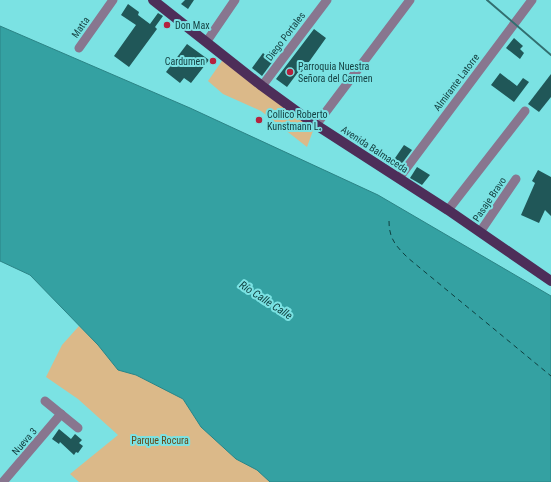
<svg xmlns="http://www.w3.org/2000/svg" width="551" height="482" viewBox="0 0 551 482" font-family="'Roboto Condensed',sans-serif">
<rect width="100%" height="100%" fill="#7be2e3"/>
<!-- green -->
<g fill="#dbb989">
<polygon points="224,58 314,128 307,147 261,111 223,94 208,81"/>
<polygon points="79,326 98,345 118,370 136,375 183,399 201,427 236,459 257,470 270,482 79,482 70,474 118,435 78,399 46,377 62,345"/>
</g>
<!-- water -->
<polygon fill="#34a1a2" stroke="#2b8486" points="0,26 190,108 378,195 551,296 551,482 270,482 257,470 236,459 201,427 183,399 136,375 118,370 98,345 30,275 0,261"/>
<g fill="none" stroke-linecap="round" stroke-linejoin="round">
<!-- ferry -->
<path stroke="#0e3f3f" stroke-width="1" stroke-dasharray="5 4" stroke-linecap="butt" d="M389 221C389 239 396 246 408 258L551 376"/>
</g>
<!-- building -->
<g fill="#205758">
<polygon points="185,0 194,0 188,9 181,4"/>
<polygon points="128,4 139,12 138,15 150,24 158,13 163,16 155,27 157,29 129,67 114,56 136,25 121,15"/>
<polygon points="314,29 326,38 301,73 299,71 287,87 276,79"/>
<polygon points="514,38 523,46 520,49 524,53 520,59 506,48"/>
<polygon points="187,44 209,60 191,83 184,78 180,83 166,72"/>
<polygon points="263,53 273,61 262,76 252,68"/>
<polygon points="500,73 517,86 523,78 529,82 514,102 491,85"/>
<polygon points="551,74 551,97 539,112 528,104"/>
<polygon points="404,145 412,150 400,166 393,161"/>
<polygon points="417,167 430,175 422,185 410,178"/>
<polygon points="538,170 551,177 551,216 545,210 539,223 521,215 535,183 532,181"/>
<polygon points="59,429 71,439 75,434 82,440 79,443 83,446 78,453 76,452 74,455 60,442 59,444 52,439"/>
</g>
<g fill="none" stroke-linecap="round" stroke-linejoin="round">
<!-- minor -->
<g stroke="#88768f" stroke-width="9">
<polyline points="207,41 235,0"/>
<polyline points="79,48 113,0"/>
<polyline points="262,86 327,0"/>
<polyline points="316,125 410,0"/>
<polyline points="399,178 532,0"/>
<polyline points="448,210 525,111"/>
<polyline points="480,232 516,179"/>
<polyline points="45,401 78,428"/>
<polyline points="3,482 61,414"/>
</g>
<!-- major -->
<polyline stroke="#4d2e59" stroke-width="10" points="153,0 262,86 310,121 448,210 551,281"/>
<!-- rail -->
<polyline stroke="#326f70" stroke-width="2" points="487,0 551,55"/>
</g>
<!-- markers -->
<g fill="#b4223f" stroke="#7be2e3" stroke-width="1.5">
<circle cx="167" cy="25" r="4"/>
<circle cx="213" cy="61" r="4"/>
<circle cx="290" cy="72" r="4"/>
<circle cx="259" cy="120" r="4"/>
</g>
<g text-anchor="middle" stroke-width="4" stroke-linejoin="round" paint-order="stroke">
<!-- poi labels -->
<g font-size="10" fill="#154243" stroke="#7be2e3" text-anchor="start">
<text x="175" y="29">Don Max</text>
<text x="205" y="65" text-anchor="end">Cardumen</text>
<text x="298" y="70">Parroquia Nuestra<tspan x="298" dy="12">Señora del Carmen</tspan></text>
<text x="267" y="118">Collico Roberto<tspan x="267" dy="12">Kunstmann L.</tspan></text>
</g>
<!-- street labels -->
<g font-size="10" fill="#154243" stroke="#7be2e3">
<text transform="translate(80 27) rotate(-55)" y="4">Matta</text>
<text transform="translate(285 36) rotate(-53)" y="4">Diego Portales</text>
<text transform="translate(456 82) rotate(-53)" y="4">Almirante Latorre</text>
<text transform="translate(375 149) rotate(33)" y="4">Avenida Balmaceda</text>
<text transform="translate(489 199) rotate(-56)" y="4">Pasaje Bravo</text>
<text transform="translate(24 441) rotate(-49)" y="4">Nueva 3</text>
</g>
<!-- park labels -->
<g font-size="10" fill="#654817" stroke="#7be2e3">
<text x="160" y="444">Parque Rocura</text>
</g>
<!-- water labels -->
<g font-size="11" font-style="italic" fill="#0e3f3f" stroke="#7be2e3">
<text transform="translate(266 300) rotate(33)" y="4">Río Calle Calle</text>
</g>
</g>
</svg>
